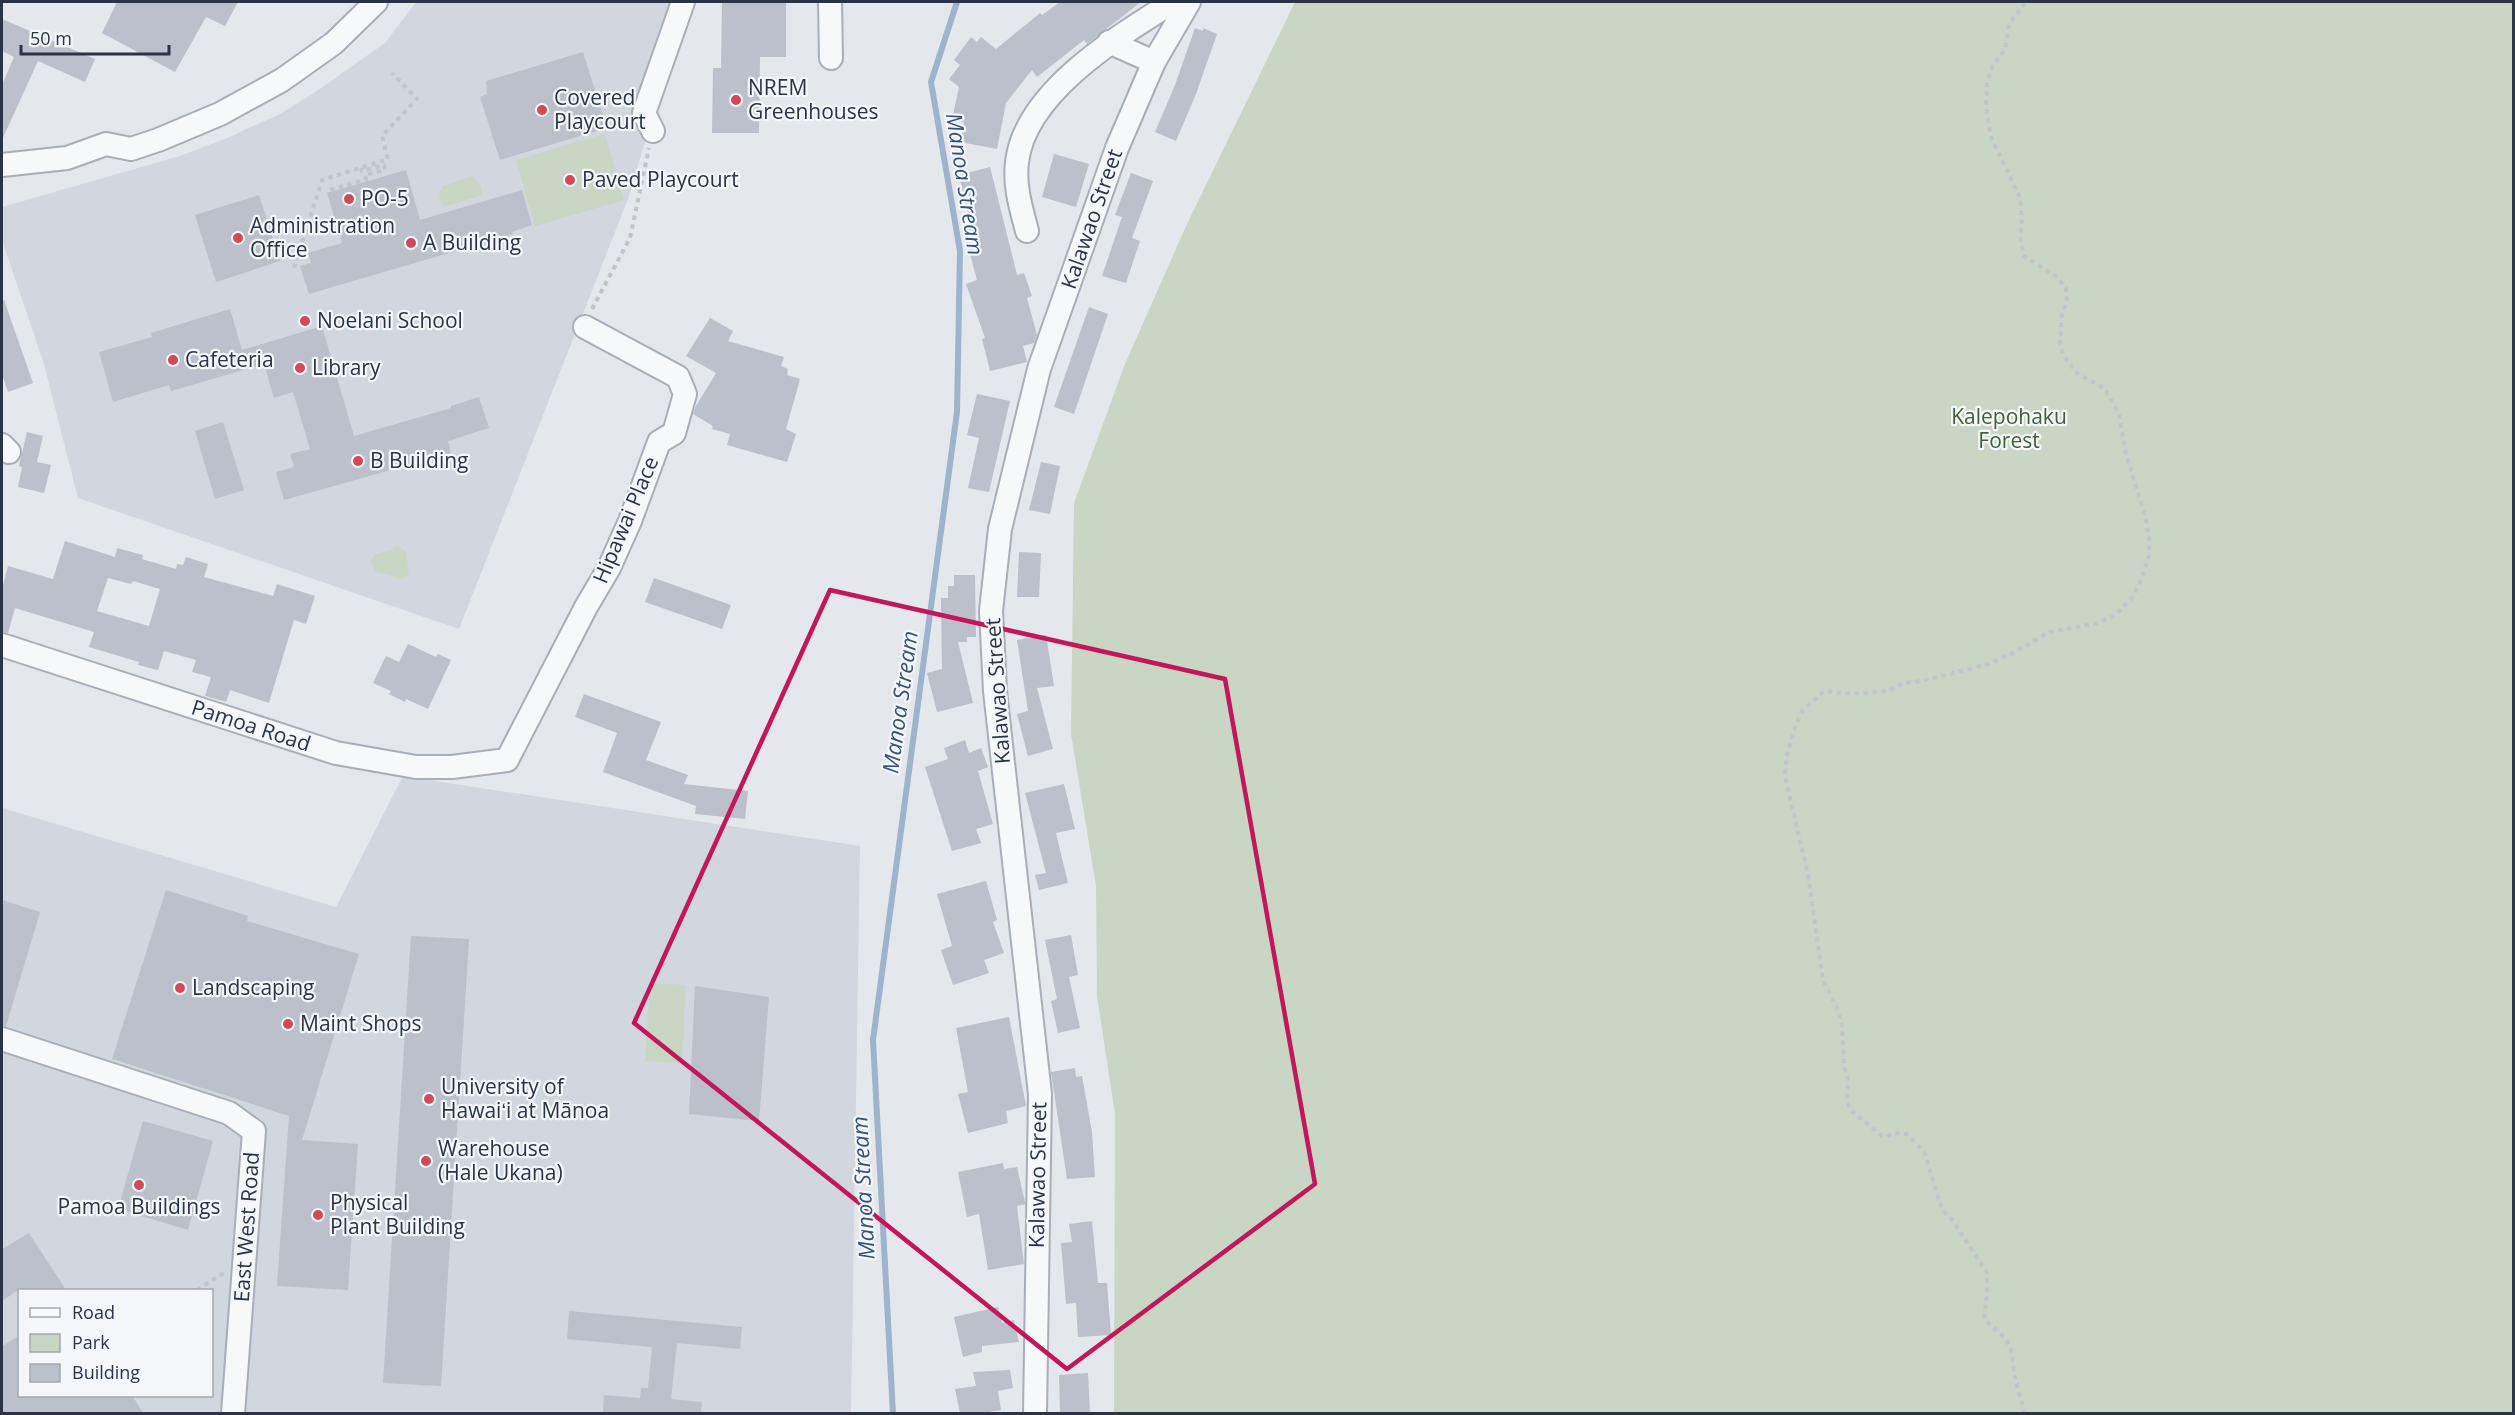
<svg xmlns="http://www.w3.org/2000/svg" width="2515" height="1415" viewBox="0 0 2515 1415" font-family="'Open Sans',sans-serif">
<rect width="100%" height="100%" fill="#e4e7ec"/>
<!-- built -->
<g fill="#d2d6de" fill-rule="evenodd">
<polygon points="416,2 687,2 628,199 459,629 78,498 44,364 2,240 2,207 180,156 227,138 280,114 314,93 385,43"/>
<path d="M403 776 860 846 851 1413H2V808L336 907ZM20 1290H212V1396H20Z"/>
</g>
<!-- green -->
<g fill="#c9d6c5">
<polygon points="1295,2 2513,2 2513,1413 1114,1413 1115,1114 1097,996 1096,886 1071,734 1074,503 1125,364 1187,224"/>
<polygon points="605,134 624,200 535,226 516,160"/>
<path d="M472 176 482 187V195L444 207C437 200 439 194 443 186Z"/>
<path d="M397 545 406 552 409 574C401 582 399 580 391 575 387 573 381 574 376 572L371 561 375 554 390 550Z"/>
<polygon points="650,983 686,985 682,1063 645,1061"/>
</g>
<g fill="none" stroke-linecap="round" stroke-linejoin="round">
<!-- stream -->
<polyline stroke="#9fb4cc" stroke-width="6" points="893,1414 873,1040 957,412 960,251 931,82 957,2"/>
</g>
<!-- building -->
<g fill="#bbc0ca" fill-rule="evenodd">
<polygon points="117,2 238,2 225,26 206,17 175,72 102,33"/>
<polygon points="722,2 786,2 786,57 760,57 759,133 712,133 713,68 721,68"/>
<polygon points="1060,2 1141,2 1087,44 1084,40 1037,77 1032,70 1006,103 997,149 960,142 964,122 952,120 959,87 949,79 960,65 954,60 971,37 977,42 981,37 996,49 1040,13 1042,15"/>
<polygon points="2,19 95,59 85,82 38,61 2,140 2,85 14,57 2,51"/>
<polygon points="1195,28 1203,31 1203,28 1217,34 1196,94 1176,141 1155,132 1175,85"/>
<polygon points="583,52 607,128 500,160 480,97 487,94 486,81"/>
<polygon points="1054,154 1089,164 1076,207 1042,197"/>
<polygon points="990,167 1017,275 1024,273 1032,296 1027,298 1037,335 1034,343 1023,346 1027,362 990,371 982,339 985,338 966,284 977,280 963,227 971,225 959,175"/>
<polygon points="406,170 420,220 522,190 532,225 512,232 513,234 309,294 300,266 311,263 308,253 342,243 327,193"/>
<polygon points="1131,173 1153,181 1132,238 1140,241 1126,283 1102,276 1122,217 1115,215"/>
<polygon points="259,195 280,261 216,282 195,215"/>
<polygon points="4,300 33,383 8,392 2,374 2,301"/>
<polygon points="1089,307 1108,314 1074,414 1054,407"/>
<polygon points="230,309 242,350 322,326 354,436 451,408 451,406 479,397 489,428 448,441 451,453 284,500 276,472 294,467 290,454 310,449 293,392 274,398 264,364 171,391 169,385 113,402 99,352 152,337 151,333"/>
<polygon points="710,318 733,331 728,341 784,357 781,366 788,369 787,375 800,379 786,429 796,434 787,462 727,445 730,434 712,429 713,426 693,414 696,406 716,373 686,356"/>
<polygon points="977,394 1010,401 989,492 968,488 979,438 967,435"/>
<polygon points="223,422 244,490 215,499 195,431"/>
<polygon points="27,432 43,436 37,462 51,465 44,493 18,487 22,467 19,466"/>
<polygon points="1041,462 1060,466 1050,514 1029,510"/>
<path d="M65 541 115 557 117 548 143 555 142 559 176 569 177 564 183 565 186 557 208 564 204 577 273 596 277 584 315 596 306 624 294 620 269 703 230 690 226 702 205 696 211 677 192 672 196 660 164 651 158 670 138 665 139 662 89 647 94 632 15 608 8 633 2 632V589L8 566 53 579ZM108 578 131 584 133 581 160 589 149 626 97 611Z"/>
<polygon points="1019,552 1041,553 1039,597 1017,597"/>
<polygon points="954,575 975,575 976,637 967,637 967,642 958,642 973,703 937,712 927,673 942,669 941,598 948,598 948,586 954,586"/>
<polygon points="654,578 731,605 722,629 645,602"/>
<polygon points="1046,635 1054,686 1037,688 1053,749 1028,756 1017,714 1028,711 1017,640"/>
<polygon points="408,644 436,657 438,654 451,660 428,709 406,699 405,702 389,694 391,691 373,683 386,656 399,662"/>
<polygon points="584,694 661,722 646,760 688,775 684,784 748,791 745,819 695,814 696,806 603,772 617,733 575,717"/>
<polygon points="965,740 969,753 981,748 988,767 978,771 993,824 976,829 981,843 952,851 925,767 948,759 944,748"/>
<polygon points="1064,784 1075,829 1056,833 1068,883 1039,890 1035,875 1046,873 1025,793"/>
<polygon points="986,881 997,920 993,922 1004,953 984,960 989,973 953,985 941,950 952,946 937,894"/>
<polygon points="166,890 248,916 247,921 359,954 302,1140 358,1144 348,1290 277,1286 289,1116 112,1059"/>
<polygon points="2,900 40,912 6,1026 2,1026"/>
<polygon points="1071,935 1078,975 1069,977 1080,1028 1058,1033 1051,1001 1057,999 1045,940"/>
<polygon points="411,936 469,939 441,1386 383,1383"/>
<polygon points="695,986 769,997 759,1121 689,1114"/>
<polygon points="1009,1017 1026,1106 1006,1111 1008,1123 968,1133 958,1094 968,1092 956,1028"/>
<polygon points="1075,1068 1076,1077 1082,1076 1092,1132 1095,1177 1067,1179 1051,1072"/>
<polygon points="143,1121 213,1141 188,1230 118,1209"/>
<polygon points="1003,1163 1004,1169 1017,1167 1025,1202 1025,1204 1017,1206 1024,1264 988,1270 979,1214 967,1217 958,1172"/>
<polygon points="1092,1221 1098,1283 1107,1283 1111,1335 1078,1337 1076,1303 1066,1304 1061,1243 1072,1242 1069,1224"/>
<polygon points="29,1233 66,1290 18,1290 2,1301 2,1249"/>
<polygon points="998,1307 1002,1323 1014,1320 1019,1342 982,1346 982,1352 963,1357 954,1317"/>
<polygon points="569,1311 742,1327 740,1349 677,1343 671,1399 702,1402 701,1413 603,1413 604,1395 640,1398 641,1388 648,1388 652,1347 567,1339"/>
<polygon points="20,1335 20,1395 132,1395 143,1413 2,1413 2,1346"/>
<polygon points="1010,1370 1013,1388 998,1391 1001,1410 982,1413 960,1413 955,1389 976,1386 973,1372"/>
<polygon points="1088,1373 1090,1413 1060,1413 1059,1375"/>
</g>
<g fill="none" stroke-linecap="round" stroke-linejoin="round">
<defs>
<g id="minor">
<polyline points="830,2 831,58"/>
<polyline points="1109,42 1154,62"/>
<polyline points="653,131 644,113 683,2"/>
<polyline points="2,165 67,158 106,144 131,149 158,140 220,114 282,80 334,43 376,2"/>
<path d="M1027 231C1021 208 1014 186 1017 162 1025 92 1119 36 1173 2"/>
<polyline points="2,445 9,452"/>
<polyline points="2,645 336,753 416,767 452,767 507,760 586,607 609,568 630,521 659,442 674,433 685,394 678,377 585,327"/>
<polyline points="2,1039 229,1113 254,1131 233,1414"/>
<polyline points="1035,1414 1040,1094 995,691 991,611 1000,529 1039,369 1117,148 1154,62 1189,2"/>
</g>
</defs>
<!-- minor casing -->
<use href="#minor" stroke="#a9aeb7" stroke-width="26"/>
<!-- path -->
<g stroke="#c2c5cb" stroke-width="4" stroke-dasharray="4.5 4.5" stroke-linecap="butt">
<polyline points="330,190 366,179 365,175 385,170 384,165 362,171 361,168"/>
<polyline points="294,268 322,180 388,159 382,136 417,99 392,73"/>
<polyline points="592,309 630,238 649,148"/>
<polyline points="197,1290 224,1273"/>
<polyline points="2025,1414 2015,1378 2011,1349 2005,1338 1984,1319 1987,1293 1987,1273 1953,1221 1942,1209 1924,1152 1907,1134 1894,1133 1886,1137 1882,1136 1850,1110 1847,1101 1848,1078 1844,1067 1842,1026 1837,1008 1823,980 1808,875 1785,776 1786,759 1796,724 1803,710 1824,691 1852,694 1889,691 1903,683 1922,681 1988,664 2011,654 2050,632 2098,623 2114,616 2132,598 2140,583 2149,555 2149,537 2146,520 2125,450 2119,414 2105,389 2077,373 2063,355 2060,342 2062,314 2067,302 2066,288 2057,277 2024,256 2020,237 2022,219 2020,198 1991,137 1986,107 1987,81 1993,65 2005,49 2009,24 2026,2"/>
</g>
<!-- minor -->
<use href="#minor" stroke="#f7f8fa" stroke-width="22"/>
</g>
<!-- marked area -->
<path fill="none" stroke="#c2185b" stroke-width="4.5" stroke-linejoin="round" d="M830 590 1225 679 1315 1184 1067 1369 634 1023Z"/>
<!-- markers -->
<g fill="#d1495b" stroke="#f4f6f9" stroke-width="2">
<circle cx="736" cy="100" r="6"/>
<circle cx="542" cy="110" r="6"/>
<circle cx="570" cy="180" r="6"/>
<circle cx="349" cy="199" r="6"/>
<circle cx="238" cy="238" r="6"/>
<circle cx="411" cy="243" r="6"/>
<circle cx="305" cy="321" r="6"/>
<circle cx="173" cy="360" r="6"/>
<circle cx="300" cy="368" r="6"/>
<circle cx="358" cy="461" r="6"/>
<circle cx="180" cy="988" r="6"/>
<circle cx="288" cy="1024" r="6"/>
<circle cx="429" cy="1099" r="6"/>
<circle cx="426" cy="1161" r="6"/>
<circle cx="139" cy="1185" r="6"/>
<circle cx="318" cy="1215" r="6"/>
</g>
<g text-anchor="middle" stroke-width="4.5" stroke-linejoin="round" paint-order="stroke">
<!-- poi labels -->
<g font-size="21" fill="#2b3445" stroke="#f4f6f9" text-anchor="start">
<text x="748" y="95">NREM<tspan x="748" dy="24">Greenhouses</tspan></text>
<text x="554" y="105">Covered<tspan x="554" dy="24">Playcourt</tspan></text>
<text x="582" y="187">Paved Playcourt</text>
<text x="361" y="206">PO-5</text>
<text x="250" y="233">Administration<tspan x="250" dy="24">Office</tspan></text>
<text x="423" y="250">A Building</text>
<text x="317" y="328">Noelani School</text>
<text x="185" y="367">Cafeteria</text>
<text x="312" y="375">Library</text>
<text x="370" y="468">B Building</text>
<text x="192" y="995">Landscaping</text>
<text x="300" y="1031">Maint Shops</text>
<text x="441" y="1094">University of<tspan x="441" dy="24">Hawaiʻi at Mānoa</tspan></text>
<text x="438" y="1156">Warehouse<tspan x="438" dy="24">(Hale Ukana)</tspan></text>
<text x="330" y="1210">Physical<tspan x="330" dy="24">Plant Building</tspan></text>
<text x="139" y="1214" text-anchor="middle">Pamoa Buildings</text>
</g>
<!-- street labels -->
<g font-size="21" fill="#2b3445" stroke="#f4f6f9">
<text transform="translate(1092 219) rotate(-71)" y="7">Kalawao Street</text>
<text transform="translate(626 520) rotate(-67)" y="7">Hipawai Place</text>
<text transform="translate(998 691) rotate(-94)" y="7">Kalawao Street</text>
<text transform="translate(251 726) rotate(18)" y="7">Pamoa Road</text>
<text transform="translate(1038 1175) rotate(-89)" y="7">Kalawao Street</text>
<text transform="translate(247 1227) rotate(-86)" y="7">East West Road</text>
</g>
<!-- park labels -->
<g font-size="21" fill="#3f6138" stroke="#f4f6f9">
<text x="2009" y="424">Kalepohaku<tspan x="2009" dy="24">Forest</tspan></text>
</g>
<!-- water labels -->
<g font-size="22" font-style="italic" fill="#34527a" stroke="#f4f6f9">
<text transform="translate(965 184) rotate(81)" y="8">Manoa Stream</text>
<text transform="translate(900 702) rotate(-82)" y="8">Manoa Stream</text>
<text transform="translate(863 1188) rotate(-93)" y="8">Manoa Stream</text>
</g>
</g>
<!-- border -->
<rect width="2515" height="1415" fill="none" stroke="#2b3445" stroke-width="6"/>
<!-- legend -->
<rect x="18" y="1289" width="195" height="108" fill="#f4f6f9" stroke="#a4a8b1" stroke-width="1.5"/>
<rect x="30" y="1308" width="30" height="9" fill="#f7f8fa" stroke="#a4a8b1" stroke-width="1.5"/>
<text x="72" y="1319" font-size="18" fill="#2b3445">Road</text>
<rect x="30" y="1334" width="30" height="18" fill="#c9d6c5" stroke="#a4a8b1" stroke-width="1.5"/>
<text x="72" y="1349" font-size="18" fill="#2b3445">Park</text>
<rect x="30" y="1364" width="30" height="18" fill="#bbc0ca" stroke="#a4a8b1" stroke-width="1.5"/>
<text x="72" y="1379" font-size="18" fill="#2b3445">Building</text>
<!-- scale -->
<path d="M21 45v9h148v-9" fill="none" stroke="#2b3445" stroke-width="3"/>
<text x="30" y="45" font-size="18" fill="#2b3445" stroke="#f4f6f9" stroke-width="4.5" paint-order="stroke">50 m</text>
</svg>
